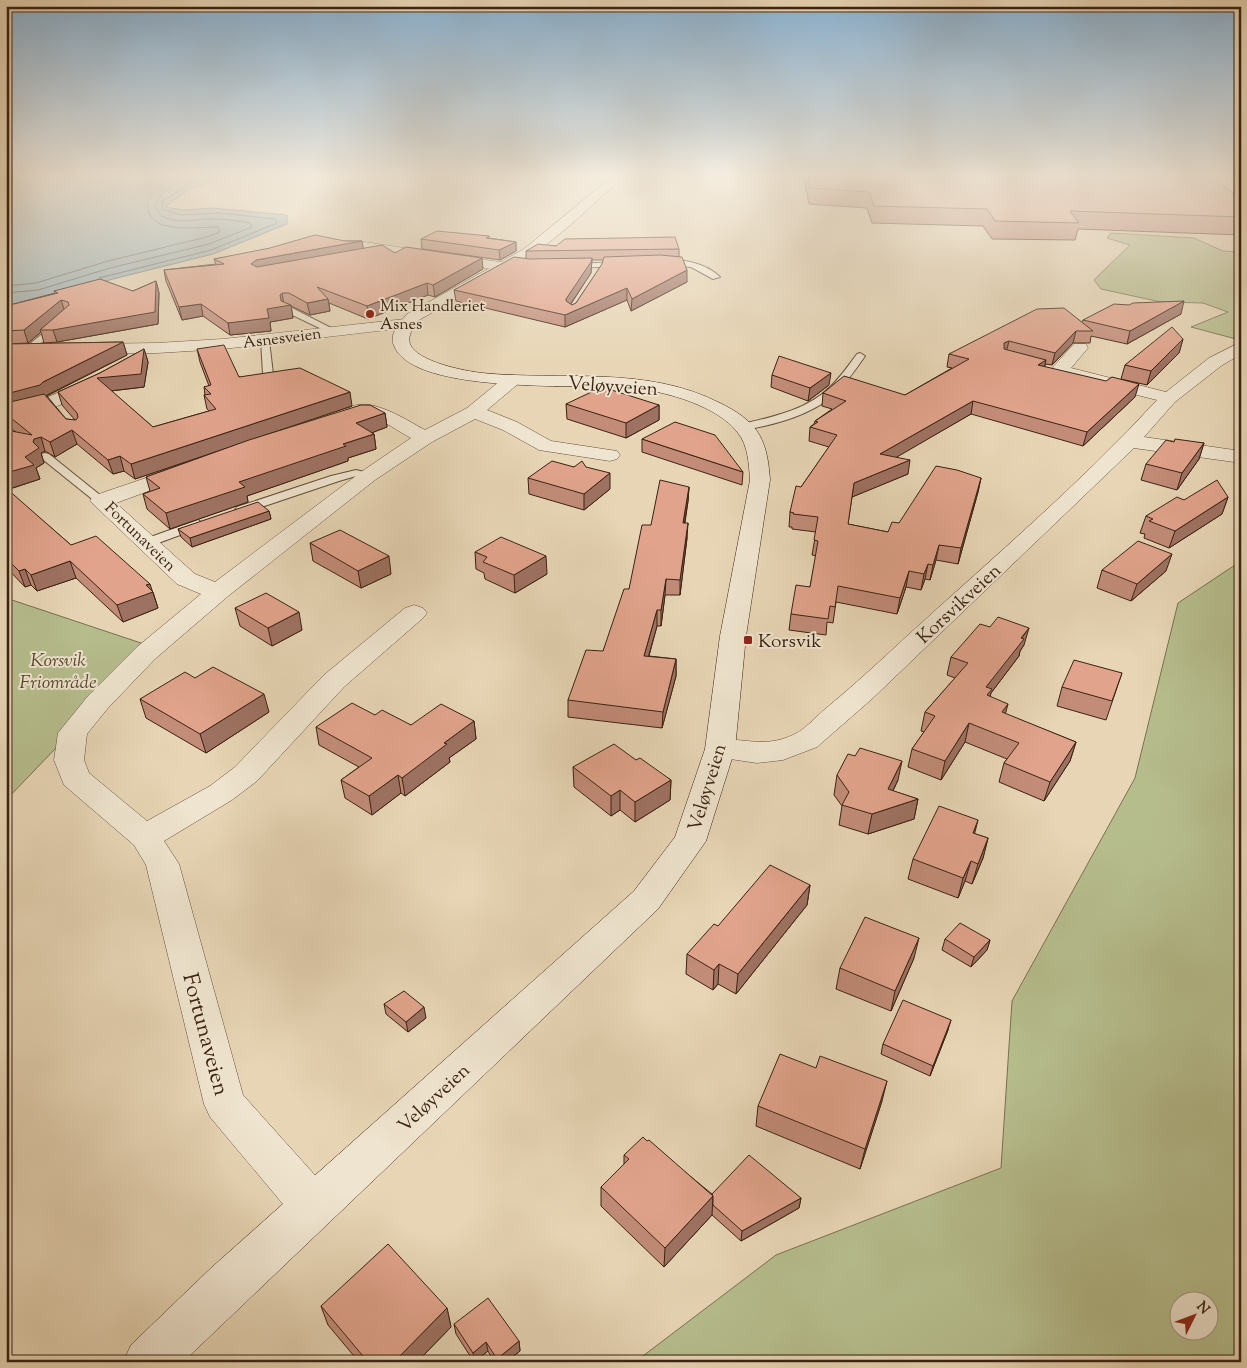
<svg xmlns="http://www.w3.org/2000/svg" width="1247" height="1368" viewBox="0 0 1247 1368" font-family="'Sorts Mill Goudy',serif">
<rect width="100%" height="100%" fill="#e7d5b5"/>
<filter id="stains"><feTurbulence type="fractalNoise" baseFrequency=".004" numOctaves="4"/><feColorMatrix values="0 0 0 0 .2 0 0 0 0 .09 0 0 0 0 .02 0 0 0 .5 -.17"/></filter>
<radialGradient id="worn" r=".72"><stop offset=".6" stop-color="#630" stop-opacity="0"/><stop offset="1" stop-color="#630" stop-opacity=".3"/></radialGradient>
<!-- green -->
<g fill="#b6bd8d" stroke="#787050" fill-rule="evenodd">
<polygon points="1111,233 1194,238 1223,251 1241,252 1241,338 1236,339 1191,327 1228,312 1203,303 1161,302 1101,289 1094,280 1130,245 1107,238"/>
<path d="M1241 561V1362H635L776 1255 1001 1168 1012 1001 1135 778 1178 603ZM1180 1300H1210V1330H1180Z"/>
<polygon points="6,598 153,647 6,800"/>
</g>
<!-- water -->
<polygon fill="#9db5ba" stroke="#757a77" points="6,174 232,174 189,189 165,207 185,210 212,208 287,215 287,224 213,254 113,279 40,301 6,305"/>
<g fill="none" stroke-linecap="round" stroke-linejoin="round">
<!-- shore -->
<g stroke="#6c6c66" stroke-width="1">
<polyline points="99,278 211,250 277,223 275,219 220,213 180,215 162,209 163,201 187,185 217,174"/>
<path d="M6 286 36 283 108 261 207 237 220 232 218 227C200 227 181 230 163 225 157 223 152 219 149 213 141 194 166 183 179 174"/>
<path d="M6 293 38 290 110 268 209 244 252 227 250 223C238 221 227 219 215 219 196 218 164 229 155 206 162 188 182 181 199 174"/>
</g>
<defs>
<g id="lane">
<path d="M662 261C682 258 706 263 720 277L713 279 691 267 665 265 661 263Z"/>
<polygon points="622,262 625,262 625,266 572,268 568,266 572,264"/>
<polygon points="284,307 290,307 337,331 330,333 284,311"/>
<polygon points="58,321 61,322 61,326 32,351 26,351 26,347"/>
<polygon points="265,337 269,340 273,374 268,377 263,374 261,340"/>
<path d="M860 353 865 356C856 369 847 382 836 393 812 415 775 425 743 430L738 427 739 425C771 417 805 411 829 388 840 378 848 366 857 354Z"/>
<polygon points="45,453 49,454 105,499 107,501 105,503 97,503 41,458 40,456 41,454"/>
<polygon points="356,470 372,474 374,476 368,479 356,476 339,481 241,514 235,510 237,507 331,476"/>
<polygon points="198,520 204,524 202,527 150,546 146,547 140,543 142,540"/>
</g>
<g id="street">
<polygon points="364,242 506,263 513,267 506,271 359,249 357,246"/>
<polygon points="406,319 412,321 414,324 412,327 223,349 157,353 88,354 82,353 80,349 82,345 88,344 157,343 223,339"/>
<path d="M1241 342V354L1221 366 1175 402 1144 437 1241 451V463L1134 448 873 698 817 747 783 760 757 763 710 756 705 749 710 742C740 734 761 751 795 734 805 729 815 718 824 710 852 687 879 662 906 637 990 560 1079 485 1157 400L1057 375 1053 367 1074 344H1086L1088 348 1071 368 1166 392 1209 358Z"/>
<path d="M512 375 518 376 521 380 518 384 487 410 517 422 551 441 617 451 620 455 617 459 610 461 539 450 503 430 475 419 432 442 375 480 227 597 155 659 108 708 87 734 84 760 89 773 147 821 210 786 235 767 324 675 405 608 414 605 423 608 427 613 423 618 344 687 257 781 232 800 164 841 179 864 243 1095 330 1192 336 1207 330 1222 314 1229 298 1222 210 1117 204 1104 146 865 134 845 64 785 54 760 58 733 88 696 137 647 201 594 177 584 90 501 93 496 178 467 185 465 192 467 195 471 192 475 116 503 195 574 215 582 361 472 411 438C399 432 385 421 372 417 363 414 354 421 344 419L342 415C360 388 406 420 425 430L467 408 506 376Z"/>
<polygon points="93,378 99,379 102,383 99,387 60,405 54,407 48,405 45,401 48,397"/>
</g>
<path id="secondary" d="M615 174H626L574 222 534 255 419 320C414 327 407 335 410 344 417 362 465 371 482 373 563 381 645 365 720 403 736 411 751 420 760 436 767 449 769 465 770 480L746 636 735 749 706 841 658 909 183 1362H123L131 1345 211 1268 634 891 675 837 705 749 720 636 750 480C749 465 748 445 738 433 718 406 667 392 635 388 590 383 408 397 393 343 390 332 401 322 407 314L524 249Z"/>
</defs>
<!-- lane casing -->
<use href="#lane" stroke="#654f3c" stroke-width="2"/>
<!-- street casing -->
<use href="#street" stroke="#654f3c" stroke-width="1"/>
<!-- secondary casing -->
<use href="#secondary" stroke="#3a2213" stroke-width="1"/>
<!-- lane -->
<use href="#lane" fill="#efe4cf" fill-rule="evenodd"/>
<!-- street -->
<use href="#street" fill="#efe4cf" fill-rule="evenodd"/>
<!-- secondary -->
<use href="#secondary" fill="#efe4cf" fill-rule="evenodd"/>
</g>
<!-- wall -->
<g fill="#c28c78" stroke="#3a2213" fill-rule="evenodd">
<polygon points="803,174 1207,174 1241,199 1241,235 1078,229 1075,240 992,239 983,226 872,223 867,208 809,204"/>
<polygon points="489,236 489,238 516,242 516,251 500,260 422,249 421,239"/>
<polygon points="345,241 362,241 363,249 395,253 483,269 435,297 428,295 368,319 329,303 330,311 310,315 291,306 293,318 270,322 271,331 230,335 203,316 182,320 166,281 164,270 216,264 214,259"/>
<path d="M556 246 679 249V257L687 282 631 311 627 300 565 327 456 301 454 290 526 258V251ZM592 260H603L602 264 576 303 572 305 571 304 591 273Z"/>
<polygon points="156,281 159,293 158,324 57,342 44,343 41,332 28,343 6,344 6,306 55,293 54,291 133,291"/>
<polygon points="1181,314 1127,344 1091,336 1090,343 1073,343 1052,365 1045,364 1045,367 1135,397 1083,446 971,414 896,457 908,474 852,497 848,524 888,532 899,523 981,478 978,492 958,564 936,560 930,580 925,579 921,590 906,587 897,614 836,602 833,623 827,622 826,635 789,630 791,614 810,587 816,556 812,555 816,532 792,529 792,527 789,527 790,512 801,487 829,447 809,441 810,427 814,424 815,421 832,409 822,406 823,393 905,395 952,368 947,367 949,354 1082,322 1083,320"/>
<polygon points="1183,339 1179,353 1147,385 1121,379 1125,365"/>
<polygon points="123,342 127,355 47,396 66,419 75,420 62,405 58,392 100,373 144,349 148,362 144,387 111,391 153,427 209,411 207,409 204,395 205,395 204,387 209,386 200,362 197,349 239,377 352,406 270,433 385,413 387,427 371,433 374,434 376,449 348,458 348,461 247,496 248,502 170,529 147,509 143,494 150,491 146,477 227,448 135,479 124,471 113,474 77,444 55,457 45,451 41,453 44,463 36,468 40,479 7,490 71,545 153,592 158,608 123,622 76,578 37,591 31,585 25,587 6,567 6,430 16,432 6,424 6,344"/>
<polygon points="772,375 829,385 808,401 771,387"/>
<polygon points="566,404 659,405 659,420 626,438 567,419"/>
<polygon points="642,439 743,472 742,485 642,452"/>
<polygon points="1174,442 1204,443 1199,459 1177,490 1141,480 1146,464"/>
<polygon points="574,467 610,489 584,510 529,494 528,478"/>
<polygon points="689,487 688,501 685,523 687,538 680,595 665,595 661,626 657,626 649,656 676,659 676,676 662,728 568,717 568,700 603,651 629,589 651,525"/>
<polygon points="1228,497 1222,514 1169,548 1144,538 1145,534 1140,533 1146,516 1184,500"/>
<polygon points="269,511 271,519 192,547 181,537 178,529"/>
<polygon points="310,543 391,574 361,588 313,561"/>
<polygon points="475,552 547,574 515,593 485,579 484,573 476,569"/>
<polygon points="1102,570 1166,571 1131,601 1097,588"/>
<polygon points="235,608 302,630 272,646 240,626"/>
<polygon points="1024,645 1020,651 1019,656 991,693 990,696 1005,714 1076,742 1070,761 1044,801 999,782 1004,763 1007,759 965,742 941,780 908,767 912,749 924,732 921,731 925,712 955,678 947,675 951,657"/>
<polygon points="1122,673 1106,720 1057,706 1062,687"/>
<polygon points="195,678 269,712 206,753 146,718 140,699"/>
<polygon points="375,715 411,725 474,721 476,739 449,758 450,762 405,796 401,793 372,815 345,798 341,780 359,767 319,745 316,727"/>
<polygon points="855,756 898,780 893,791 918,799 914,819 868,834 839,825 842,806 834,795 837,775"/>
<polygon points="636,760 671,780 670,800 635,822 620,810 611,816 574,787 573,767"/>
<polygon points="975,834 988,838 983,858 972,884 965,881 958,898 908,879 913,859"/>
<polygon points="810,885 807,905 736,994 718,984 713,990 686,974 687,954 718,926"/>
<polygon points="945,939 990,940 987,950 971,967 942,950"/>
<polygon points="914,958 891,1011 836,989 840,968"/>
<polygon points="384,1004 426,1018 408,1032 386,1014"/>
<polygon points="948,1030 930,1076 881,1054 883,1044"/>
<polygon points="816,1068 882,1101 860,1169 756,1126 758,1106"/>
<polygon points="647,1141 712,1194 801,1198 799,1208 741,1241 712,1215 664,1267 601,1206 601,1187 624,1164 624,1155"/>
<polygon points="321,1306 447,1308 451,1327 417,1362 359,1362 328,1325"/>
<polygon points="454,1324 519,1341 520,1351 506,1362 494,1362 488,1351 474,1362 456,1334"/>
</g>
<!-- shaded-wall -->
<g fill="#9e7262" stroke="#3a2213">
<polygon points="362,241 364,252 259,271 251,264 256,260"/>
<polygon points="516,242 516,251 500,260 499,250"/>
<polygon points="482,258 483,269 435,297 433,285"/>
<polygon points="592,258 591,273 566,311 566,299"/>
<polygon points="687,270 687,282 631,311 632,299"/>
<polygon points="156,281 159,293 158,324 57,342 53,330"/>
<polygon points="427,283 428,295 368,319 367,306"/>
<polygon points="627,288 627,300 565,327 565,315"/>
<polygon points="282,293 284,305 291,305 293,318 270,322 271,331 230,335 228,323 280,295"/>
<polygon points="328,299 330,311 310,315 307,303"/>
<polygon points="61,300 65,312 40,330 41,332 28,343 24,330"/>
<polygon points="1184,301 1181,314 1127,344 1130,331"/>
<polygon points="201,304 203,316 182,320 179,307"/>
<polygon points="1076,331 1073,343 1052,365 1055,353"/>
<polygon points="1183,339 1179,353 1147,385 1151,371"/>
<polygon points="1009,341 1006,353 1001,355 1004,343"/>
<polygon points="123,342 127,355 47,395 44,399 6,409 6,394 43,382"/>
<polygon points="144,349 148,362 144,387 101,392 97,378"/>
<polygon points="1046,360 1043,373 1038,365"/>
<polygon points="831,373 829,385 808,401 810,388"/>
<polygon points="1139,384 1135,397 1083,446 1087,432"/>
<polygon points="350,392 352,406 135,479 131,464"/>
<polygon points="973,401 971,414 878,468 880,454"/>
<polygon points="659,405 659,420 626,438 626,423"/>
<polygon points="385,413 387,427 358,438 356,423"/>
<polygon points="72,430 77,444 55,457 50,442"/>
<polygon points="374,434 376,449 348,458 348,461 247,496 248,502 170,529 166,513 239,482 343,444"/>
<polygon points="41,437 45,451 41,453 44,463 36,468 40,479 6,490 6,473 25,457 33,442 34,439"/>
<polygon points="1204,443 1199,459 1177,490 1182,473"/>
<polygon points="120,456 124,471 113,474 108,460"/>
<polygon points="910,460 908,474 852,497 854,483"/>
<polygon points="610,473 610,489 584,510 584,494"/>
<polygon points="981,478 978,492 958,564 961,548"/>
<polygon points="689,487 688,501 682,538 683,523"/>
<polygon points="1228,497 1222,514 1169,548 1175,531"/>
<polygon points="269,511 271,519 192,547 190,538"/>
<polygon points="688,523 687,538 680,595 680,580"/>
<polygon points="939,545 936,560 930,580 933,565"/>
<polygon points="1172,554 1166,571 1131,601 1137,584"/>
<polygon points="389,556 391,574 361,588 358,571"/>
<polygon points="546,556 547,574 515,593 514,575"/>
<polygon points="70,561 76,578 37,591 31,575"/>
<polygon points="928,564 925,579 921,590 924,574"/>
<polygon points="25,569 31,585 25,587 19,571"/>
<polygon points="909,571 906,587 897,614 900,598"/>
<polygon points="666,579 665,595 661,626 661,610"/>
<polygon points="150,584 158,608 123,622 117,605 146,585"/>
<polygon points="657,610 657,626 644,672 644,656"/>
<polygon points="299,612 302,630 272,646 268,628"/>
<polygon points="1029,628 1024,645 1020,651 1019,656 991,693 987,708 986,687"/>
<polygon points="676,659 676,676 662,728 663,712"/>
<polygon points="264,694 269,712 206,753 200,734"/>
<polygon points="1008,704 1003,723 1002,712"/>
<polygon points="474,721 476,739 449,758 450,762 405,796 402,778 444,743"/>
<polygon points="969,723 965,742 941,780 945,761"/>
<polygon points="1076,742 1070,761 1044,801 1050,782"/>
<polygon points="902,761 898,780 884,808 888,789"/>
<polygon points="398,775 401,793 372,815 369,796"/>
<polygon points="671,780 670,800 635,822 635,802"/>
<polygon points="620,790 620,810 611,816 611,796"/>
<polygon points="918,799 914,819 868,834 872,814"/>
<polygon points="978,820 973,840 973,833"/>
<polygon points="988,838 983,858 972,884 978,864"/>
<polygon points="971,861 965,881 958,898 963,878"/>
<polygon points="810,885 807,905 736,994 738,974"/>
<polygon points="919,938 914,958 891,1011 895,991"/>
<polygon points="990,940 987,950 971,967 974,957"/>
<polygon points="719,964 718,984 713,990 714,970"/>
<polygon points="424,1007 426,1018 408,1032 406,1022"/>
<polygon points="951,1020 948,1030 930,1076 933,1066"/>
<polygon points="887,1081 882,1101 860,1169 865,1149"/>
<polygon points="713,1196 712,1215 664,1267 665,1248"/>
<polygon points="801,1198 799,1208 741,1241 742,1231"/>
<polygon points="447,1308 451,1327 417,1362 394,1362"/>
<polygon points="519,1341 520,1351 506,1362 497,1362 497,1359"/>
<polygon points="486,1342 488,1351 474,1362 473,1353"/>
</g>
<!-- building -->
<g fill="#e1a38c" stroke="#3a2213">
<polygon points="808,174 1207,174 1241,199 1241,217 1070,211 1079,223 995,221 987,209 874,206 869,192 810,188"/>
<polygon points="437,231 489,236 486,238 516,242 499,250 421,239"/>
<polygon points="315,235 345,241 362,241 256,260 251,264 257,267 382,245 395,253 406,247 482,258 433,285 427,283 367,306 317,287 328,299 307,303 289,293 282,293 280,295 281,301 291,305 267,309 269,318 228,323 201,304 179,307 164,270 224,264 214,259 270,248"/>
<polygon points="675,237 679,249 526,251 538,244 556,246 565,239"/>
<polygon points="660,255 682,257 687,270 632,299 627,288 565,315 454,290 514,257 530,259 592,258 591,262 566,299 566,301 572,305 576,303 602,264 604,257"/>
<polygon points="100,279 133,291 156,281 155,312 53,330 40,330 69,305 68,302 61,300 24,330 6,331 6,306 58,293 54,291"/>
<polygon points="1184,301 1130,331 1083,320 1114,304 1129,305 1133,303"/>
<polygon points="1064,308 1093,331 1076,331 1055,353 1009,341 1004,343 1004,349 1046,360 1038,365 1106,381 1112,377 1139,384 1087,432 973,401 880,454 910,460 854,483 848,524 888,532 892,522 899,523 936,466 957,470 981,478 961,548 939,545 933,565 928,564 924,574 909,571 900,598 838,586 835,607 830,606 828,619 791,614 796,585 810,587 818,541 814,540 818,517 793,514 794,513 790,512 796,486 801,487 837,435 810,427 818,422 815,421 846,401 823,393 844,376 905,395 969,359 949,354 1037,309"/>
<polygon points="1172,327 1183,339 1151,371 1125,365"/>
<polygon points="123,342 43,382 40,385 6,394 6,344"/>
<polygon points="224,345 239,377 300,368 350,392 131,464 120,456 108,460 72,430 50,442 41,437 34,439 33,442 39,448 25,457 34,465 6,473 6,430 32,435 6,414 6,403 44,394 66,419 76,420 78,417 77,413 58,392 100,373 144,349 141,374 97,378 153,427 216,409 204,395 211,394 204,387 211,385 197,349"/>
<polygon points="779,356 831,373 810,388 772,375"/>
<polygon points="602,387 659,405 626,423 566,404"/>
<polygon points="361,405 370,405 385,413 356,423 374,434 343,444 346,446 239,482 245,487 166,513 143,494 160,488 146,477 249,440"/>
<polygon points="675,422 715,435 743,472 642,439"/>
<polygon points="1175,439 1204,443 1182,473 1146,464 1166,440 1174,442"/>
<polygon points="552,461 574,467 582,461 586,467 610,473 584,494 528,478"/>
<polygon points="660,480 689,487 683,523 688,523 680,580 666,579 661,610 657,610 644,656 676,659 663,712 568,700 586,650 603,651 624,589 629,589 642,525 651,525"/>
<polygon points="1217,480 1228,497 1175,531 1149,521 1153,519 1146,516 1177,497 1184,500"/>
<polygon points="6,488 71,545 96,536 150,584 146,585 153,592 117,605 70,561 31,575 25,569 19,571 6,558"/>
<polygon points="258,502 269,511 190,538 178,529"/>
<polygon points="340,530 389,556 358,571 310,543"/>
<polygon points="501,537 546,556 514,575 483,562 487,557 475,552"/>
<polygon points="1138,541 1172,554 1137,584 1102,570"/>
<polygon points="266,593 299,612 268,628 235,608"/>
<polygon points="998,617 1029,628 1021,638 1024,639 986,687 992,689 987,695 1008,704 1002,712 1076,742 1050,782 1004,763 1019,743 969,723 945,761 912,749 935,716 925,712 968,663 951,657 980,624 990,627"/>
<polygon points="1074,660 1122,673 1112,701 1062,687"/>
<polygon points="213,667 264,694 200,734 140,699 185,672 195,678"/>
<polygon points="352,703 375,715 382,710 411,725 441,704 474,721 444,743 447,744 402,778 398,775 369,796 341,780 372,758 316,727"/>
<polygon points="614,744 636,760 640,758 671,780 635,802 620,790 611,796 573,767"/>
<polygon points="860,748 902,761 888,789 918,799 872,814 842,805 849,792 837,775 848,754 855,756"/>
<polygon points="939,806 978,820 973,833 988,838 978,864 971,861 963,878 913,859"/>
<polygon points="770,865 810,885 738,974 719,964 714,970 687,954 714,924 718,926"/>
<polygon points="865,917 919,938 895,991 840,968"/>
<polygon points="960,923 990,940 974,957 945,939"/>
<polygon points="404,991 424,1007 406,1022 384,1004"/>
<polygon points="903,1000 951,1020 933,1066 883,1044"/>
<polygon points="780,1054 816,1068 820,1056 887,1081 865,1149 758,1106"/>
<polygon points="643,1137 647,1141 649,1140 713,1196 665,1248 601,1187 629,1159 624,1155"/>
<polygon points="749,1155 801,1198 742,1231 713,1205 713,1196 712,1194"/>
<polygon points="388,1244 447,1308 394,1362 368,1362 321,1306"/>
<polygon points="488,1298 519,1341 497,1359 486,1342 473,1353 454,1324"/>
</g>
<!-- sky -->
<linearGradient id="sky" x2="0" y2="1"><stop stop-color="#8ab4d6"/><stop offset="0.48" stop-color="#f4ecde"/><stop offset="1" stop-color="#f4ecde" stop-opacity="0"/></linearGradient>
<rect width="1247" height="365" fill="url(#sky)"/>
<!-- markers -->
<g fill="#8f2418" stroke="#efe4cf" stroke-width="2">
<circle cx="370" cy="314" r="5"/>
<rect x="743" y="635" width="10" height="10" rx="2.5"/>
</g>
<g text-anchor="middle" stroke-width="4" stroke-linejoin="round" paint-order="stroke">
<!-- far-poi labels -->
<g font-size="16" fill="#3a2213" stroke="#efe4cf" text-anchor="start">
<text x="380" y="311">Mix Handleriet<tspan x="380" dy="18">Asnes</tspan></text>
</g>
<!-- far-street labels -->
<g font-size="16" fill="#3a2213" stroke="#efe4cf">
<text transform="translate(282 337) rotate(-7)" y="6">Asnesveien</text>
<text transform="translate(141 536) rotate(44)" y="6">Fortunaveien</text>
</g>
<!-- street labels -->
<g font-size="19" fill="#3a2213" stroke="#efe4cf">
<text transform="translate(613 385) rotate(4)" y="7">Veløyveien</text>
<text transform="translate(958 603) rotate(-43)" y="7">Korsvikveien</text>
<text transform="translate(706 787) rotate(-73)" y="7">Veløyveien</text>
<text transform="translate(433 1097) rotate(-43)" y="7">Veløyveien</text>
</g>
<!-- poi labels -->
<g font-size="19" fill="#3a2213" stroke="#efe4cf" text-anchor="start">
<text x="758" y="647">Korsvik</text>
</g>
<!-- park labels -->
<g font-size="19" font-style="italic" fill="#594932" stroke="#efe4cf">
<text x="58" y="666">Korsvik<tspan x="58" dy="22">Friområde</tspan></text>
</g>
<!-- near-street labels -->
<g font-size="22" fill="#3a2213" stroke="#efe4cf">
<text transform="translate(207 1034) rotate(75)" y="8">Fortunaveien</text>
</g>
</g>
<!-- margin -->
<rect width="1247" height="1368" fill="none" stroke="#e7d5b5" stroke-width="25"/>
<rect x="8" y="8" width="1232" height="1353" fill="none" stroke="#3a2213" stroke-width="2.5"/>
<rect x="12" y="12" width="1222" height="1343" fill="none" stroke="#3a2213"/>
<!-- north arrow -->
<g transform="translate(1194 1316) rotate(48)"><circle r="24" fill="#efe4cf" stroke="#a79684"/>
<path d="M0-4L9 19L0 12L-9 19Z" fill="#8f2418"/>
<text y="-8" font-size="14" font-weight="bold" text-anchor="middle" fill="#3a2213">N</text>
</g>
<rect width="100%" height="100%" filter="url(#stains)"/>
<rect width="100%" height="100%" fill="url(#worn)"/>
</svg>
